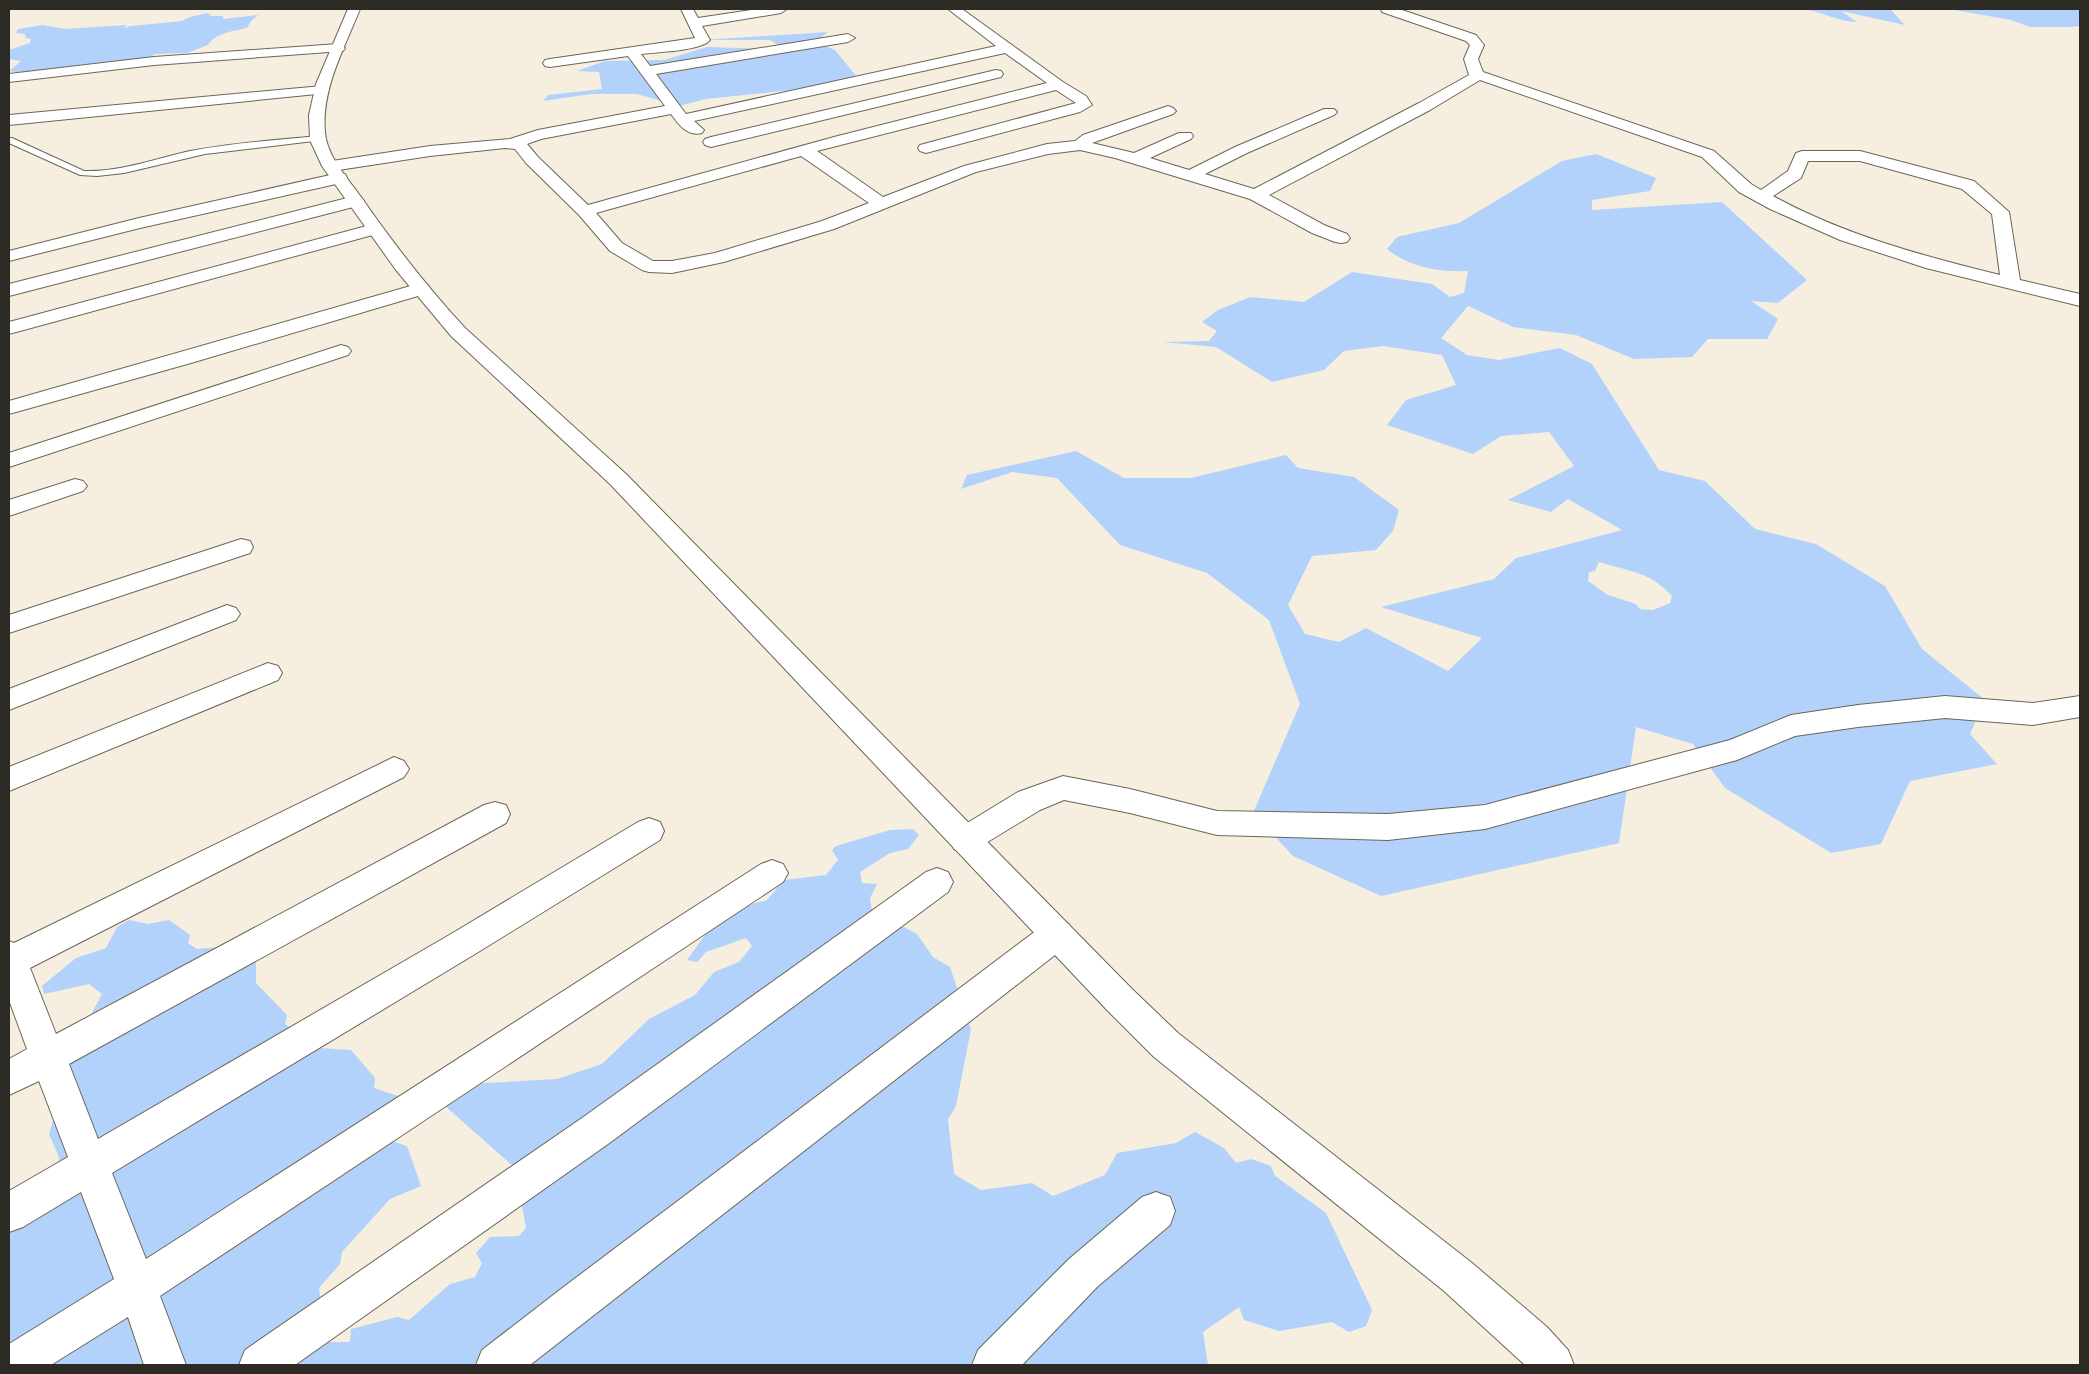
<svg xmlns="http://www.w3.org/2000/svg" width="2089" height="1374" viewBox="0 0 2089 1374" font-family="'Crimson Pro',serif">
<rect width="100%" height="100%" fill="#f6efdf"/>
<!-- water -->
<g fill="#b2d1fb" fill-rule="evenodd">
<path d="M1798 9H1893L1892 11 1905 25 1841 11 1857 22C1837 22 1818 9 1798 9Z"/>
<polygon points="1949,9 2080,9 2080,26 2069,27 2030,27 2011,20"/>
<path d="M208 13 211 16H223V19L258 15 251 21 247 28C234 31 215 33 208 45L187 53 156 54 133 63 106 67 95 64 77 65 49 73 16 75 17 72 9 71 21 61 9 59V50L30 43 31 39 26 38 25 34 16 33 18 29 43 25 65 29 127 25 123 28 131 26 182 21 190 17Z"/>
<polygon points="828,32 816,42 835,50 857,77 843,85 706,99 679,106 637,94 591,94 543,101 548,95 602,89 599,72 577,71 605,61 664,60 707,47 773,49 780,46 770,40 710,40 664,49 686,41"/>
<path d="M1596 154 1656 178 1650 191 1592 200V210L1722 202 1807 280 1778 303 1751 301 1778 319 1767 339H1708L1692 357 1634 359 1576 335 1513 327 1468 306 1441 338 1467 355 1499 360 1560 348 1592 364 1659 470 1705 481 1755 529 1816 544 1885 586 1922 649 1985 700 1970 734 1997 764 1910 781 1881 844 1831 853 1725 788 1693 744 1636 727 1619 843 1381 896 1293 856 1253 813 1300 704 1269 620 1207 573 1120 545 1057 478 1012 472 961 489 967 475 1076 451 1124 478H1191L1286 455 1298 468 1354 477 1399 510 1393 531 1376 550 1312 556 1288 605 1305 634 1339 642 1366 628 1448 671 1482 638 1381 607 1494 579 1516 558 1622 530 1568 499 1551 512 1508 500 1574 466 1549 432 1501 436 1473 454 1387 425 1406 400 1456 385 1442 355 1383 346 1344 351 1324 370 1272 382 1216 347 1163 342 1209 341 1217 331 1202 322 1218 310 1250 297 1304 302 1352 272 1432 284 1450 297 1464 293 1468 271C1438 272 1411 268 1387 249L1397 237 1459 223 1562 161ZM1599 562C1628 571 1651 572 1672 596L1670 603 1653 610 1640 609 1636 604 1608 595 1588 581 1589 572 1595 571Z"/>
<polygon points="913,829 919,835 908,849 890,853 860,872 862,883 877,884 870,898 872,910 917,934 933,957 950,967 971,1029 956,1106 948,1119 954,1174 981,1190 1032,1183 1053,1196 1105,1175 1117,1153 1176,1143 1195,1132 1224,1148 1236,1163 1251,1159 1271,1166 1275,1176 1326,1213 1372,1310 1366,1326 1349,1332 1332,1322 1279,1331 1244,1320 1239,1307 1203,1332 1208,1365 9,1365 9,1205 55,1189 59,1157 49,1134 78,1039 102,994 89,984 44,994 42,986 76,958 106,948 117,927 129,920 148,924 169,920 190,935 188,943 197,949 233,946 256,962 256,983 287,1015 285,1024 319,1048 351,1050 375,1078 374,1088 401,1097 380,1137 407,1146 421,1186 390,1199 342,1252 340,1264 319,1288 325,1342 350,1342 351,1329 397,1317 409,1320 450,1284 475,1277 482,1263 476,1253 490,1237 519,1236 526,1228 515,1168 445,1106 452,1085 557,1079 602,1064 649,1019 695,995 714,972 739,962 752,946 746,938 706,952 697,962 687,960 705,935 704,918 767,900 784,880 826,875 838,860 832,850 836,846 890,830"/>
</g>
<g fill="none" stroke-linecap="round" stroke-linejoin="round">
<defs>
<path id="service" d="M319 136H322V140L205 154 124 173 97 176 80 175 9 143V138H12L84 171C121 172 154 159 190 151 232 143 276 140 319 136Z"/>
<g id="minor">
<path d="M681 9H693L698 18 758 9H787L781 13 702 26 710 40C701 51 657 52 641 54L650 66 848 34 855 38 848 42 656 74 686 114 996 46 948 9H962L1063 82 1086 96 1092 105 1080 112 926 153 920 151 918 148 920 145 1076 103 1056 90 817 151 883 197 964 166 1047 144 1075 141 1083 135 1168 106 1173 108 1176 111 1173 114 1092 143 1134 153 1179 133H1191L1193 136 1191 139 1150 158 1189 170 1235 147 1324 109H1334L1337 112 1334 115 1247 153 1205 174 1254 189 1419 103 1469 75 1464 59 1470 45 1466 41 1382 12 1381 9H1399L1476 35 1484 45 1478 59 1483 72 1714 151 1751 184 1761 190 1788 171 1796 153 1802 151H1860L1974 181 2009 212 2020 280 2080 294V306L1926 268 1840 240 1770 209 1739 192 1702 157 1480 80 1430 110 1269 195 1324 225 1347 234 1350 238 1347 242 1341 243 1335 242 1312 233 1250 199 1115 158 1080 150 1048 154 976 172 834 229 724 262 672 273 649 272 642 270 610 251 579 215 526 163 515 149 505 148 430 156 332 171 326 169 324 166 326 163 332 161 430 146 510 139 538 130 665 106 628 56 550 67 545 66 543 63 545 60 550 59 695 38ZM1005 53 1047 83 834 137 588 205 538 157 527 144 541 139 671 114C678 124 688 137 702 133L704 130 694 121ZM801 156 869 203 822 221 715 253 672 261H653L622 243 596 213ZM1808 161H1860L1962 189 1992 214 2000 275C1923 256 1844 235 1773 196L1801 178Z"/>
<polygon points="338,44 345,48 343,51 154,65 9,82 9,74 154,57"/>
<polygon points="996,70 1001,71 1003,74 1001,77 711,147 705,145 703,142 705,139 711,137"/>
<polygon points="322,86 327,87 329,90 327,93 9,125 9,115"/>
<polygon points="339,173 345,174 347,178 345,182 140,228 9,261 9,251 139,218"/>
<polygon points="355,196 361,197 364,201 361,205 9,296 9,284"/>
<polygon points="374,224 380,225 383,229 380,233 9,334 9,322"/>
<polygon points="421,283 428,285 430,289 428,293 191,363 9,414 9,401"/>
<polygon points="341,345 348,347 351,351 348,355 9,467 9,453"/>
<polygon points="75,479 83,481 87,486 83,491 9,516 9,500"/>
<polygon points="241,539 250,541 253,547 250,553 9,633 9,615"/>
<polygon points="227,605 236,608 240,614 236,620 9,710 9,689"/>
<polygon points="268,663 278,666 282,673 278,680 9,791 9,767"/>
<polygon points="1945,696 2033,703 2080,696 2080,717 2033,725 1945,718 1858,727 1795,736 1737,760 1485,829 1388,840 1217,835 1130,813 1064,800 1040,810 976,849 965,853 954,849 950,840 954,831 1018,792 1063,776 1130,789 1217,811 1388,814 1485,805 1730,740 1791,715 1858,705"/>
<polygon points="394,757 404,761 409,769 404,777 30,968 56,1034 484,805 495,802 506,805 510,814 506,823 69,1064 98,1139 451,934 638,822 649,818 660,822 664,831 660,840 475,954 112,1173 146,1259 761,864 772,860 783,864 788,873 783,882 160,1296 186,1365 144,1365 128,1317 51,1365 9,1365 9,1344 114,1279 81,1192 23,1227 9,1232 9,1191 68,1157 39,1081 9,1095 9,1059 27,1049 9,1000 9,941 14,943"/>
<polygon points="937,868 948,872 953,882 948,892 608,1144 295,1365 239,1365 245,1350 582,1118 926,872"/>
<polygon points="1057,919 1069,924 1073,934 1069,944 530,1365 476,1365 482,1350 561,1289 1045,924"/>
<polygon points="1156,1192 1170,1197 1175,1211 1170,1225 1097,1287 1022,1365 972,1365 978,1350 1069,1259 1142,1197"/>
</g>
<path id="tertiary" d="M348 9H360C345 47 321 89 325 132 327 157 347 177 361 197 393 243 427 287 465 328L626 474 1131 988 1178 1033 1472 1263 1547 1327 1568 1350 1574 1365H1525L1444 1291 1154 1057 1107 1010 610 484 451 336 396 270 322 166 310 140 309 115 316 84Z"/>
</defs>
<!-- service casing -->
<use href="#service" stroke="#6c6658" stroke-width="2"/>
<!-- minor casing -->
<use href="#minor" stroke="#6c6658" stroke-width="2"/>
<!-- tertiary casing -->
<use href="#tertiary" stroke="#6c6658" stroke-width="2"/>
<!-- service -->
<use href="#service" fill="#fff" fill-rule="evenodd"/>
<!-- minor -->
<use href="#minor" fill="#fff" fill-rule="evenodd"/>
<!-- tertiary -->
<use href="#tertiary" fill="#fff" fill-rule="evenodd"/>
</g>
<!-- border -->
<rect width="2089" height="1374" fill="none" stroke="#2c2a24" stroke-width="20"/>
</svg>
